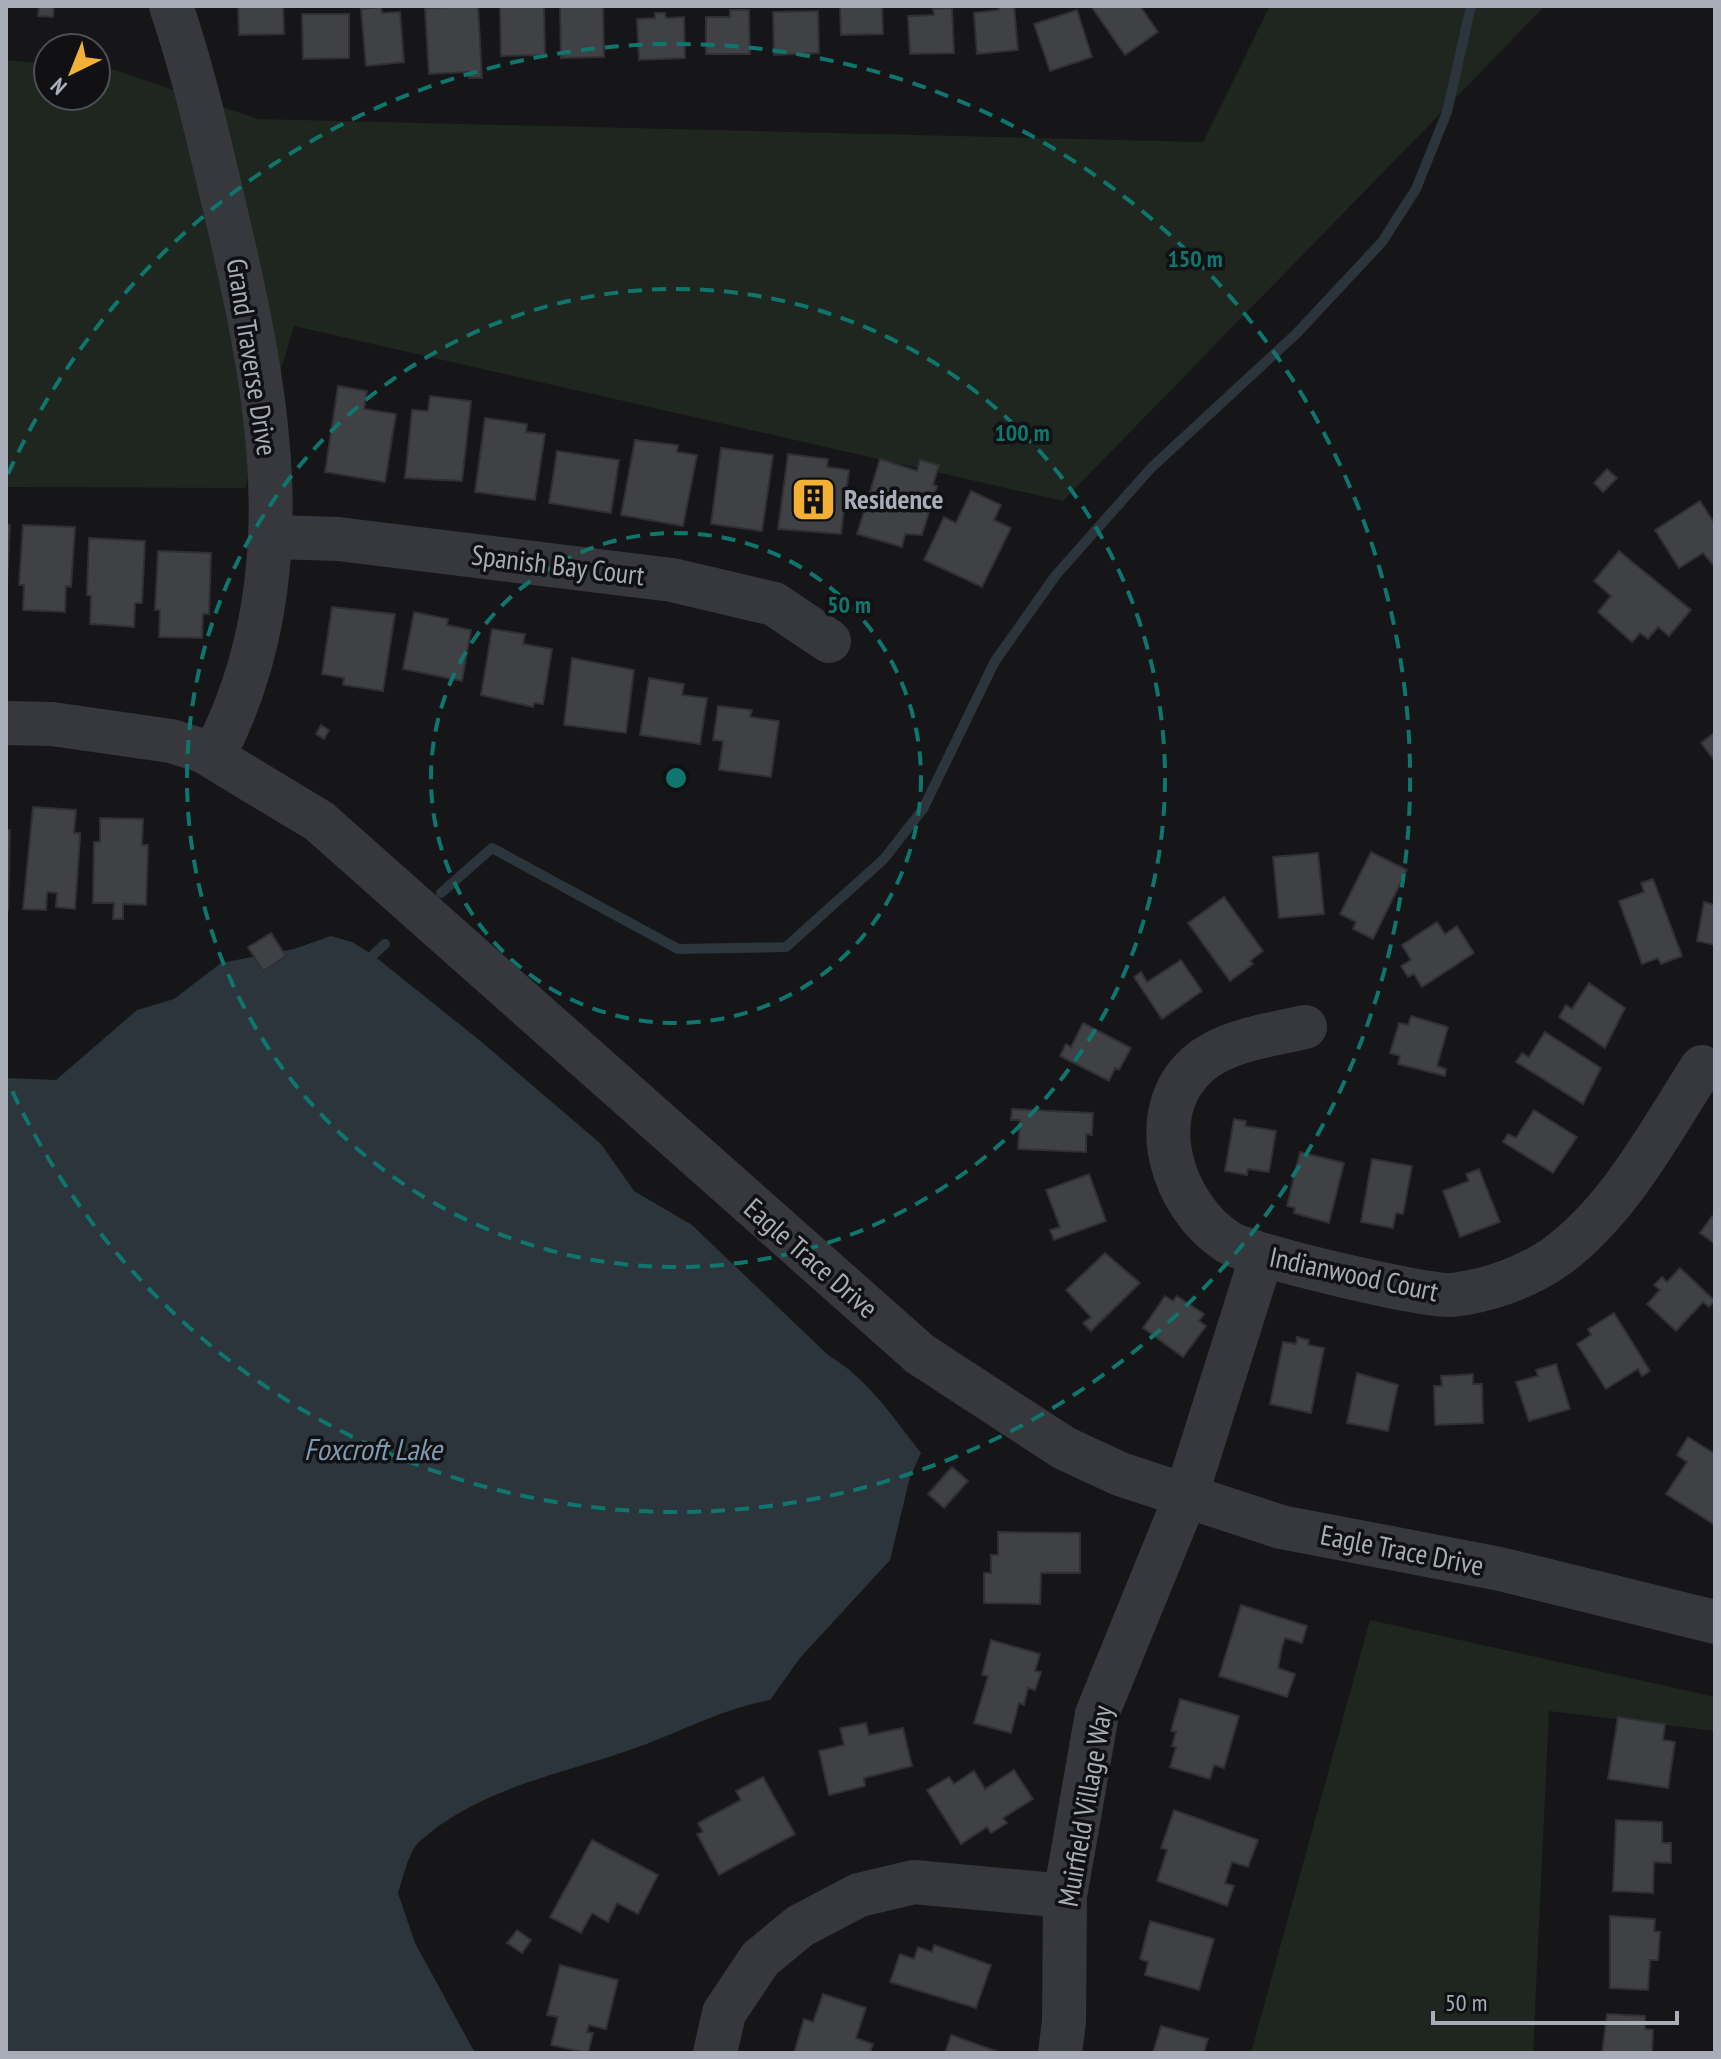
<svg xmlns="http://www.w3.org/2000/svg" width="1721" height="2059" viewBox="0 0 1721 2059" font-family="'PT Sans Narrow',sans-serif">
<rect width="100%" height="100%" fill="#161618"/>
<!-- green -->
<g fill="#1e261f">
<polygon points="1270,6 1545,6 1063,501 294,326 245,488 6,487 6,60 48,64 48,96 96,96 96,68 115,70 258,119 1203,142"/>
<polygon points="1370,1620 1715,1697 1715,1731 1549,1711 1533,2053 1251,2053"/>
</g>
<!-- water -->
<path fill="#2c353c" d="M331 936 352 942 373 955 478 1039 601 1144 634 1191 692 1225 828 1355C868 1379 893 1417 921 1453L910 1477 890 1560 800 1658 770 1700C724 1708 682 1731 638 1747 564 1774 479 1787 419 1842 408 1853 403 1879 398 1893L415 1943 475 2053H6V1078L56 1080 137 1010 174 999 221 963 294 949Z"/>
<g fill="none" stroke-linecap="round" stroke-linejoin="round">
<!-- stream -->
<g stroke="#2c353c" stroke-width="10">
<polyline points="441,893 492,848 678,949 786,947 884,859 923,809 995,661 1056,575 1151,468 1296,334 1382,242 1416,189 1447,112 1471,6"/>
<polyline points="373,955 385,944"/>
</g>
</g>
<!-- building -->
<g fill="#404145" stroke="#303034" stroke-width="2">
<polygon points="39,6 54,6 53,17 38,16"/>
<polygon points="238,6 283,6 284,34 239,35"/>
<polygon points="478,6 482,78 469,78 469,72 429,74 425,8"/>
<polygon points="544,6 545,55 501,56 500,7"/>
<polygon points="560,6 603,6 604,57 561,58"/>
<polygon points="840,6 882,6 883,34 841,35"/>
<polygon points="998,6 1014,6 1018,50 977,54 974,13 999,10"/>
<polygon points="1091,6 1140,6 1158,32 1125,55"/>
<polygon points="381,7 382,13 400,12 404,62 366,66 361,9"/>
<polygon points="952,8 954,53 910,54 908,16 934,15 933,9"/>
<polygon points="730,10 749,10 750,54 706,54 706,17 730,17"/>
<polygon points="1077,10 1092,57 1050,71 1034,24"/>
<polygon points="818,11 819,53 774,55 773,12"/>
<polygon points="655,13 665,13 666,18 684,17 685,58 639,60 637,19 655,18"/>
<polygon points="302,14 349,14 349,58 303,59"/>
<polygon points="338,386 367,391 364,409 396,414 385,482 325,472"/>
<polygon points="430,396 471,401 462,481 405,478 412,410 428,411"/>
<polygon points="485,418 527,424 526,432 545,434 535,500 475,492"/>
<polygon points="635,440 678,445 677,452 697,455 683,526 621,515"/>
<polygon points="721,448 773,455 762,531 711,524"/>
<polygon points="557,451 619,460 611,513 549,503"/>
<polygon points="788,454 828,459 827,467 849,470 841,534 778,529"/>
<polygon points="880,459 917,471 920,460 939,465 933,485 937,486 922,535 905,534 902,547 857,534"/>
<polygon points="1607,469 1617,478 1603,492 1594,483"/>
<polygon points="971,491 1001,505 994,520 1011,528 982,587 924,560 944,517 956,523"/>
<polygon points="1700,501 1715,524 1715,567 1703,553 1679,568 1655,530"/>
<polygon points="6,525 10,525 7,583 6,583"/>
<polygon points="23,525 75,527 71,587 66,586 65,612 23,610 24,585 19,585"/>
<polygon points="89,538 145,541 142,603 135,603 134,627 90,624 91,596 87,595"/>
<polygon points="158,551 211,553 209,614 203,614 202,638 159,637 160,610 155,610"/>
<polygon points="1619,551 1691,610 1669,636 1658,627 1648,639 1640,633 1632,642 1598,612 1611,596 1594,581"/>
<polygon points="332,607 395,614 383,691 343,685 344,678 322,674"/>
<polygon points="414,612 448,619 447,625 471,630 462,681 403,669"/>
<polygon points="492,629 525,634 523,644 552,649 543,704 534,703 533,707 481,695"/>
<polygon points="572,658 634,670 626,733 564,725"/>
<polygon points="649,678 684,684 682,695 707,698 700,744 640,735"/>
<polygon points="718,706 752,710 750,717 779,721 771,777 719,770 723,741 713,740"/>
<polygon points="321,725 329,730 324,739 316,734"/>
<polygon points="1715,732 1715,761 1701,743"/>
<polygon points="33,807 76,810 74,833 80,833 80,838 75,909 56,907 57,893 47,892 46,910 23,909"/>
<polygon points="100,818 143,819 142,845 148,845 146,905 123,904 123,919 113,919 114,903 93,903 94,842 100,842"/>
<polygon points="6,830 10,830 8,910 6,910"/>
<polygon points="1371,852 1407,870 1373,939 1353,929 1356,922 1340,914"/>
<polygon points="1318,853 1324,914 1279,918 1273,857"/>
<polygon points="1653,879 1682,956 1661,964 1658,958 1642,964 1619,901 1644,892 1641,883"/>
<polygon points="1224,897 1263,951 1250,961 1253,964 1230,981 1188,923"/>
<polygon points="1704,902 1715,905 1715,945 1697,941"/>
<polygon points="1437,922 1445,934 1457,926 1474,953 1422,987 1414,974 1408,977 1401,966 1411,960 1402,945"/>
<polygon points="271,933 286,956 263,971 248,947"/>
<polygon points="1181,960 1202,991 1162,1019 1134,977 1141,972 1147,982"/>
<polygon points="1589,983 1625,1008 1605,1048 1559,1017 1566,1005 1572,1009"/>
<polygon points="1411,1016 1448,1027 1437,1066 1446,1069 1445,1076 1398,1064 1400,1056 1390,1053 1399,1023 1408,1025"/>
<polygon points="1083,1023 1131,1048 1119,1070 1115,1068 1109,1081 1060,1056 1066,1044 1071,1047"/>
<polygon points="1545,1032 1601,1068 1583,1104 1516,1062 1522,1053 1529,1057"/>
<polygon points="1012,1109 1093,1113 1092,1135 1086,1134 1086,1152 1018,1149 1020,1120 1011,1120"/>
<polygon points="1534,1110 1577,1137 1553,1173 1503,1142 1508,1134 1516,1138"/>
<polygon points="1234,1119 1246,1121 1245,1126 1276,1131 1269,1172 1248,1169 1247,1175 1225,1171"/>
<polygon points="1300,1152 1344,1163 1329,1223 1294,1213 1295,1208 1287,1206"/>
<polygon points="1372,1159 1412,1166 1403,1214 1396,1213 1393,1228 1361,1222"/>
<polygon points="1479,1169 1500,1222 1460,1237 1443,1191 1469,1181 1466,1174"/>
<polygon points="1089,1174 1106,1221 1054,1240 1050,1230 1060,1227 1046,1190"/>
<polygon points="1712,1216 1715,1218 1715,1244 1700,1233"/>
<polygon points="1105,1253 1140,1283 1091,1331 1083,1323 1091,1317 1066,1290"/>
<polygon points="1680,1268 1715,1301 1709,1307 1703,1302 1676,1331 1647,1304 1660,1290 1654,1285 1662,1277 1667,1282"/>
<polygon points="1165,1296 1173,1301 1177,1296 1204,1314 1199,1321 1206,1326 1183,1357 1143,1328"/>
<polygon points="1614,1313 1650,1371 1642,1376 1638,1369 1606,1389 1577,1344 1591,1335 1588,1329"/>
<polygon points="1297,1337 1309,1340 1308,1345 1324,1348 1311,1413 1270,1404 1283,1342 1296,1344"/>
<polygon points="1556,1364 1570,1409 1529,1421 1516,1382 1538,1376 1536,1370"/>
<polygon points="1357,1373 1398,1385 1388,1431 1347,1423"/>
<polygon points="1473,1374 1473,1384 1482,1384 1483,1423 1435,1425 1434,1386 1442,1386 1441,1376"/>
<polygon points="1688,1437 1715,1454 1715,1525 1666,1494 1687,1462 1677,1455"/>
<polygon points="952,1467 968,1481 944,1508 928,1494"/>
<polygon points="998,1532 1080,1533 1080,1573 1041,1573 1040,1604 984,1603 984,1573 991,1573 991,1555 998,1555"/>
<polygon points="1241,1605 1307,1626 1302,1643 1285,1638 1282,1647 1278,1668 1295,1674 1287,1697 1219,1676"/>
<polygon points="991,1640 1040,1654 1035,1671 1041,1672 1035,1690 1028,1688 1024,1705 1019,1703 1011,1733 974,1723 988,1676 982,1675"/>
<polygon points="1180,1699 1239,1716 1224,1768 1214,1765 1210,1779 1170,1767 1176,1747 1172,1746 1176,1732 1171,1731"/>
<polygon points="1618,1717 1665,1724 1663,1740 1675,1742 1668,1788 1608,1779"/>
<polygon points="866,1723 869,1735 903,1728 912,1766 864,1778 865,1786 829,1795 819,1751 844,1745 840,1728"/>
<polygon points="1014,1770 1033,1799 1003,1818 1007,1823 991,1833 987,1827 961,1844 927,1790 949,1777 954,1784 974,1771 985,1789"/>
<polygon points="763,1777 795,1834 719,1875 697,1834 703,1832 698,1823 741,1800 736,1791"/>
<polygon points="1174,1810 1258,1840 1248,1867 1232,1862 1225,1883 1234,1886 1227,1906 1157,1881 1167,1850 1161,1848"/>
<polygon points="1616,1820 1662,1822 1662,1843 1671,1843 1671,1863 1654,1862 1653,1893 1613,1891"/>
<polygon points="592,1840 658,1875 638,1914 617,1903 608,1922 592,1913 581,1933 550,1917"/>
<polygon points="1610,1916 1655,1919 1654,1931 1660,1932 1658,1960 1650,1960 1648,1990 1610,1988"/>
<polygon points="1150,1921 1214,1939 1199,1990 1145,1975 1148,1962 1140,1959"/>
<polygon points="517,1930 531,1940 522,1953 507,1943"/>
<polygon points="934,1945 991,1965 976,2008 890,1982 900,1954 914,1959 918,1947 932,1952"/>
<polygon points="560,1965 618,1980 606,2029 589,2025 587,2032 593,2033 588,2053 551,2045 558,2017 547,2015"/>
<polygon points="823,1994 866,2008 856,2038 873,2044 870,2053 794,2053 804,2019 813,2022"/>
<polygon points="1607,2014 1645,2016 1645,2029 1653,2030 1652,2053 1602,2053"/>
<polygon points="1161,2026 1208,2039 1204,2053 1153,2053"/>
<polygon points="951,2035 996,2051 996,2053 945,2053"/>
</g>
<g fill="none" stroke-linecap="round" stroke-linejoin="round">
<!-- minor -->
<g stroke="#37383d" stroke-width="44">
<path d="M171 6C195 76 210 146 227 217 270 399 304 582 214 755"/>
<polyline points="273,537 338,539 672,580 774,604 829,641"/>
<polyline points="6,723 52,724 171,741 203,751 319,821 920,1354 1064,1448 1120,1474 1281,1527 1500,1569 1715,1622"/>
<path d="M1305 1027C1270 1035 1225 1040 1197 1065 1143 1114 1172 1206 1228 1242 1250 1256 1426 1297 1452 1295 1487 1291 1525 1278 1554 1258 1618 1213 1660 1132 1702 1067"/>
<polyline points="715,2053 724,2013 760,1959 800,1926 859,1895 914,1882 1065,1896"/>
<polyline points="1060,2053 1064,2022 1065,1896 1097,1714 1186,1496 1262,1255"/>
</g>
</g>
<!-- distance rings -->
<g fill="none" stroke="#0f766e" stroke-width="4" stroke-dasharray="14 10">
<circle cx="676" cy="778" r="245"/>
<circle cx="676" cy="778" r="489"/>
<path d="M8 474A734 734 0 1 1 8 1082"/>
</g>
<!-- icons -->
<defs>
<symbol id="building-square" viewBox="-11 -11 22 22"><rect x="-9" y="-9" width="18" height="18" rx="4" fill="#f2b134" stroke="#111113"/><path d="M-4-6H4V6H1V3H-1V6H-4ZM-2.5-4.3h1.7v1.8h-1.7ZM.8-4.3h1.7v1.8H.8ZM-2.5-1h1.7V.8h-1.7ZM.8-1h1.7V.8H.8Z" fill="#111"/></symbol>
</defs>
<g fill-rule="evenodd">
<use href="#building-square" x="788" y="474" width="51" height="51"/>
</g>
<g text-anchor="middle" stroke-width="7" stroke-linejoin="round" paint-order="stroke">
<!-- street labels -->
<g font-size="28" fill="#a8adb8" stroke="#111113">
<text transform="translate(252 357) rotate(81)" y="10">Grand Traverse Drive</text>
<text transform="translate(558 565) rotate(7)" y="10">Spanish Bay Court</text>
<text transform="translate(811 1258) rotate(41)" y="10">Eagle Trace Drive</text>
<text transform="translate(1354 1274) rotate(12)" y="10">Indianwood Court</text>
<text transform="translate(1402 1550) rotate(11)" y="10">Eagle Trace Drive</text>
<text transform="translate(1085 1806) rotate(-80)" y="10">Muirfield Village Way</text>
</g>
<!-- poi labels -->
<g font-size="28" font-weight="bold" fill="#a8adb8" stroke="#111113" text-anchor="start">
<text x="844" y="509">Residence</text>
</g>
<!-- water labels -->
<g font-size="30" font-style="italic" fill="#7f9bb3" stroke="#111113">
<text x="373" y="1460">Foxcroft Lake</text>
</g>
</g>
<circle cx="676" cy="778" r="12" fill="#0f766e" stroke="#111113" stroke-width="4"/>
<g font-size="24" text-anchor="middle" font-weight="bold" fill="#0f766e" stroke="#111113" stroke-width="7" stroke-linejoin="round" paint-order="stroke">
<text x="1195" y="267">150 m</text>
<text x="1022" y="441">100 m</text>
<text x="849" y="613">50 m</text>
</g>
<!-- border -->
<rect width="1721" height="2059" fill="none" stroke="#a8adb8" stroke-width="16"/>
<!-- north arrow -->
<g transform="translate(72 72) rotate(223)"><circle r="38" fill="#111113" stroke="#4d4f55" stroke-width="2"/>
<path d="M0-6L14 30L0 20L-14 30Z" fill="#f2b134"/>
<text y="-12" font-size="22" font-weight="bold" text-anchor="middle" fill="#a8adb8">N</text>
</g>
<!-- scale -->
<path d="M1433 2011v12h244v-12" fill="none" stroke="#a8adb8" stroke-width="4"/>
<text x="1445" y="2011" font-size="24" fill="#a8adb8" stroke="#111113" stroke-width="6" paint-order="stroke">50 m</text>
</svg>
